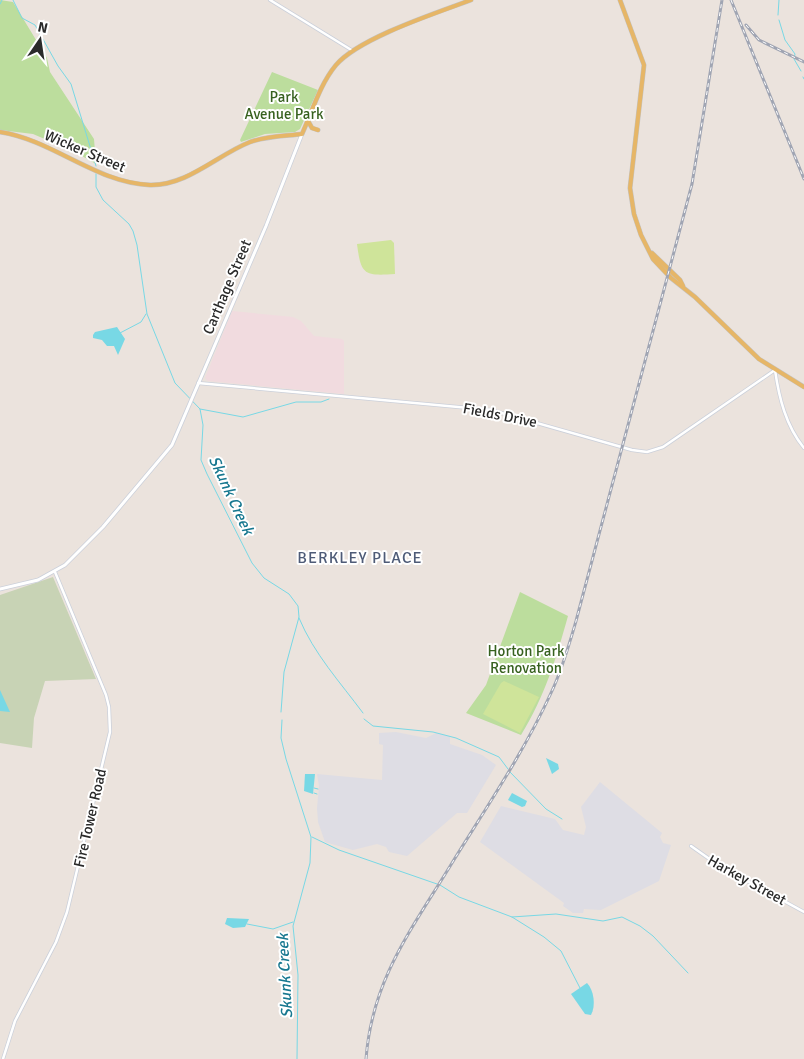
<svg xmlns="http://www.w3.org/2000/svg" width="804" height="1059" viewBox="0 0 804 1059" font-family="Signika,sans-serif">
<rect width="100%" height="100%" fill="#ebe3dd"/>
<!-- industrial -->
<g fill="#dedde4">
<polygon points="396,732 426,738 436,733 450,736 450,744 482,755 496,765 467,813 457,813 407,856 389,852 386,847 377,844 353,850 325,842 318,822 317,808 319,786 317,774 382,780 383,745 379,744 379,733"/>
<polygon points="600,782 662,833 660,837 663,843 671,845 659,881 601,910 584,909 583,913 573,913 563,906 564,903 480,842 501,806 555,819 563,830 584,835 586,827 581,807"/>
</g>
<!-- medical -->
<polygon fill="#f1dbdf" points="232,311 293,317 301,321 314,336 342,339 344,341 344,394 208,381 205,378"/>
<!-- green -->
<g fill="#bcdd9d">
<polygon points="0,0 13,2 47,58 50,72 94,139 96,164 75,152 33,134 0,130"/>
<polygon points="272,72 318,90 300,129 295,132 265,134 241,142 240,140"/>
<path d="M520 592 568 616C556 659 545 696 521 735L466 713 486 685Z"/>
</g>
<!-- cemetery -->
<polygon fill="#c8d3b5" points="53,577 96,679 45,681 34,718 32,748 0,743 0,595"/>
<!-- pitch -->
<g fill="#cfe49a">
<path d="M391 240 394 243 395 274C364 276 361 275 357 244Z"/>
<polygon points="504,681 539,697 520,733 483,714 501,683"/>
</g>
<!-- water -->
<g fill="#78d8e5">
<polygon points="117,327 125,339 118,355 114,346 107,346 102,340 93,338 93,335 95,332"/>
<polygon points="0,690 10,712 0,711"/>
<polygon points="546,758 558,764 559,769 552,774"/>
<polygon points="305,774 315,774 313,794 304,791"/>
<polygon points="512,793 527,801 525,806 522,807 508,800"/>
<polygon points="227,918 249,919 245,927 233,928 225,924"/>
<path d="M587 983C594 990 596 1006 591 1015L585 1014 571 994Z"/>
</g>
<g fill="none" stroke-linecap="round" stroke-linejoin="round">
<!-- stream -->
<g stroke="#78d8e5" stroke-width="1">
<polyline points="13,0 22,18 35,25 58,66 71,84 96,166"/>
<polyline points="0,4 2,0"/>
<polyline points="778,15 779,0"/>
<polyline points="779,20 785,40 795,54 794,59 801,71"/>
<polyline points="803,77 804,79"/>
<polyline points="96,174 96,187 103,200 129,224 133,231 137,245 147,314 175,383 200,409 203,425 201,460 207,474 252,563 264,578 289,594 298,606 299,617 284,672 281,712"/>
<polyline points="120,333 141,322 146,314"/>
<polyline points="200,409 243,417 296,402 321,402 329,399"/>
<path d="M299 618C314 654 340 682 363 713"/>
<polyline points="364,719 373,726 433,732 456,738 499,757 508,769"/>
<polyline points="282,720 281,738 286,759 311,837 310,863 293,926 298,975 297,1059"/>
<polyline points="509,771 546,809 562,819"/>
<polyline points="314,788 318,789"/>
<polyline points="314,793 317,794"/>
<polyline points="312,837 339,850 437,884"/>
<polyline points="440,885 459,897 512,917 544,937 561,951 580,988"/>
<polyline points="512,917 556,914 603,921 622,917 640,926 653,936 688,973"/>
<polyline points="247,924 273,929 293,922"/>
</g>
<defs>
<g id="tertiary">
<polyline points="270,0 353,51"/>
<path d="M198 383 491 410 632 450 647 452 663 447 775 370C779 398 786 426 804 448"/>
<polyline points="691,846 718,865 804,912"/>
<polyline points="3,1059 15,1021 56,942 67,912 110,732 109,707 106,695 55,572"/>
</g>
<polyline id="secondary" points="0,589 38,580 65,565 103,527 172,445 266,226 302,134"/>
<g id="primary">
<polyline points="620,0 644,65 630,188 634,214 641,235 653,259 671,278 695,297 759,359 804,387"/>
<polyline points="308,121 312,128 318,130"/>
<path d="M0 132C53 140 96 183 150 185 187 186 217 155 250 142 267 136 285 136 302 134 312 112 320 84 336 65 359 38 436 13 471 0"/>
<polyline points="652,253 680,280 683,286"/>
</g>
</defs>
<!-- tertiary casing -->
<use href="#tertiary" stroke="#cbd0da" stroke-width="4"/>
<!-- secondary casing -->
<use href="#secondary" stroke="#cbd0da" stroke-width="4.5"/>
<!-- primary casing -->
<use href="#primary" stroke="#c3c3c3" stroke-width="5"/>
<!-- tertiary -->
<use href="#tertiary" stroke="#fff" stroke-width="2.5"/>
<!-- secondary -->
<use href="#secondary" stroke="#fff" stroke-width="3"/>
<!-- primary -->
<use href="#primary" stroke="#e6b667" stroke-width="4"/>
<defs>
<g id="rail">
<polyline points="731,0 804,179"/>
<polyline points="746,25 759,40 804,62"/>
<path d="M366 1059C372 979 412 929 452 863 486 808 524 752 551 693 562 670 569 645 576 621L692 184 722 0"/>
</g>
</defs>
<!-- rail casing -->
<use href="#rail" stroke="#a0a5b3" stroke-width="3"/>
<!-- rail -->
<use href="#rail" stroke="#fff" stroke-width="1" stroke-dasharray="4" stroke-linecap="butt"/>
</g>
<g text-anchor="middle" stroke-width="4" stroke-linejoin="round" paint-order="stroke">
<!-- park labels -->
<g font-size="15" fill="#37611f" stroke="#fff">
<text x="284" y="102">Park<tspan x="284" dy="17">Avenue Park</tspan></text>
<text x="526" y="656">Horton Park<tspan x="526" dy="17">Renovation</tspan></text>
</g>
<!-- street labels -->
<g font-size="15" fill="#2a2a2a" stroke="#fff">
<text transform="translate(85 151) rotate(23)" y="5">Wicker Street</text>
<text transform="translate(227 287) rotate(-67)" y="5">Carthage Street</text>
<text transform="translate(500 415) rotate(11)" y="5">Fields Drive</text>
<text transform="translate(90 818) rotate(-77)" y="5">Fire Tower Road</text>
<text transform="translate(747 880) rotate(29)" y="5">Harkey Street</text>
</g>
<!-- water labels -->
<g font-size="16" font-style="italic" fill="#187890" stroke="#fff">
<text transform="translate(232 495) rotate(65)" y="6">Skunk Creek</text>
<text transform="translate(284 976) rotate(-93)" y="6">Skunk Creek</text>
</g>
<!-- neighbourhood labels -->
<g font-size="16" letter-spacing="1" fill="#4e5b77" stroke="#fff">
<text x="360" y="563">BERKLEY PLACE</text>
</g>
</g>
<!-- north arrow -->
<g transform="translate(40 40) rotate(13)" stroke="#ffffff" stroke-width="4" paint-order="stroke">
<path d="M0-4L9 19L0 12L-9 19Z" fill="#2a2a2a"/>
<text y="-8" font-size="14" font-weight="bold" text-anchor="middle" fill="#2a2a2a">N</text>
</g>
</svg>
